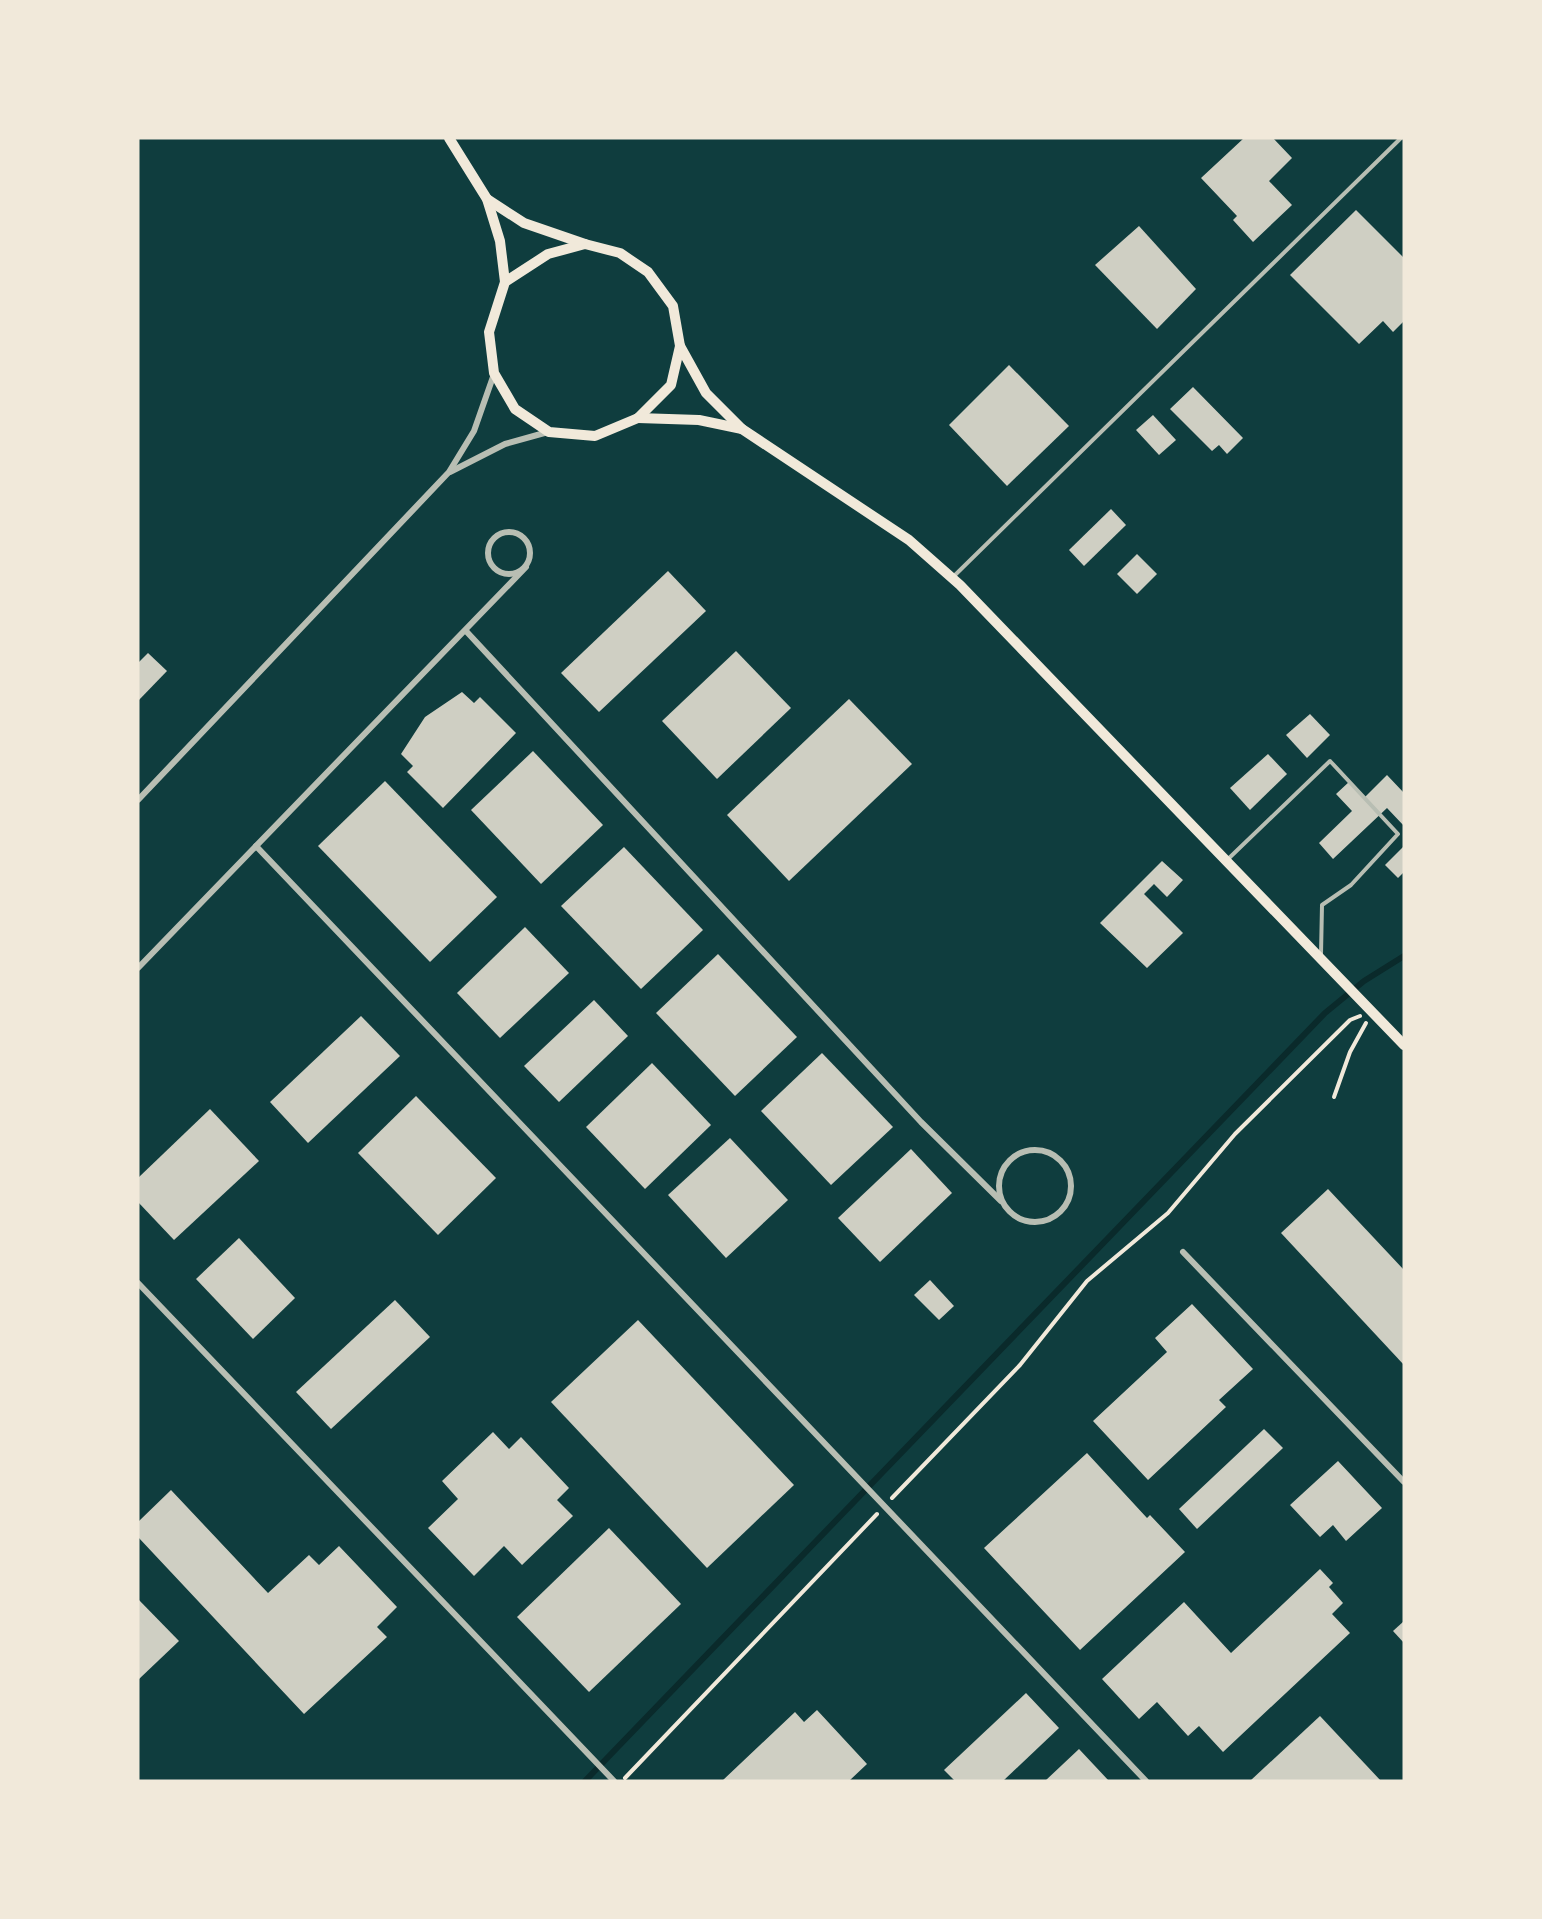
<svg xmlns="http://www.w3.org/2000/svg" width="1542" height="1919" viewBox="0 0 1542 1919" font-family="'Open Sans',sans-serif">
<rect width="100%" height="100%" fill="#0f3d3e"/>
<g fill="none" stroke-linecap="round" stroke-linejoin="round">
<!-- stream -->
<polyline stroke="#0a2a2b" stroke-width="6" points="585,1781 1325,1013 1364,981 1404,956"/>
</g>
<!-- building -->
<g fill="#cfcfc3">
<polygon points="1244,138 1273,138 1292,158 1269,181 1292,205 1253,242 1233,220 1237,216 1201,178"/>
<polygon points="1356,210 1404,258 1404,321 1393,332 1383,321 1359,344 1290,275"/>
<polygon points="1139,226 1196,289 1157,329 1095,265"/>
<polygon points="1009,365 1069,426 1007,486 949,425"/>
<polygon points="1193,387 1243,438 1227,454 1219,445 1212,451 1170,409"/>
<polygon points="1153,415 1176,440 1159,455 1136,430"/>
<polygon points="1111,509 1126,525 1084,566 1069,550"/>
<polygon points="1137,554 1157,574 1137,594 1117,574"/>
<polygon points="668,571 706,611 599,712 561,673"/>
<polygon points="736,651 791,708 717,779 662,721"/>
<polygon points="148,653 167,671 138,701 138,663"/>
<polygon points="462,692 474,703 480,697 516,733 443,808 407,772 413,766 401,754 425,717"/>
<polygon points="849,699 912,764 789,881 727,815"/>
<polygon points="1310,714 1330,735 1307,758 1286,735"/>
<polygon points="533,751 603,825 541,884 471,810"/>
<polygon points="1268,754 1287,774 1250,810 1230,788"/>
<polygon points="1387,775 1404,793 1404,826 1387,808 1333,859 1319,843 1352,811 1336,794 1350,781 1365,797"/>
<polygon points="385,781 497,897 430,962 318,846"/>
<polygon points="1404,846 1404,872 1398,878 1385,865"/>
<polygon points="624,847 703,930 641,989 561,906"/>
<polygon points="1162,861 1183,880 1167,897 1154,884 1144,894 1183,933 1147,968 1100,923"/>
<polygon points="525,927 569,973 500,1038 457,993"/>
<polygon points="718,954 797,1037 735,1096 656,1013"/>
<polygon points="594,1000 628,1036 559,1102 524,1066"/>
<polygon points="361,1016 400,1056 308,1143 270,1102"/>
<polygon points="822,1053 893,1127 831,1185 761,1111"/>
<polygon points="652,1063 711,1125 645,1189 586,1127"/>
<polygon points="416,1096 496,1178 438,1235 358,1153"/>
<polygon points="210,1109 259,1161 174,1240 138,1202 138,1178"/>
<polygon points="730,1138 788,1200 726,1258 668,1195"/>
<polygon points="911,1149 952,1193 880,1262 838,1218"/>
<polygon points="1328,1189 1404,1270 1404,1365 1281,1233"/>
<polygon points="239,1238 295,1298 253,1339 196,1279"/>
<polygon points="930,1280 954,1306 939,1320 914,1295"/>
<polygon points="395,1300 430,1337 331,1429 296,1392"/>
<polygon points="1192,1304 1253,1369 1219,1400 1226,1407 1148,1480 1093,1421 1167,1352 1155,1338"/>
<polygon points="638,1320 794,1485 707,1568 551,1402"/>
<polygon points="1264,1429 1283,1448 1197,1529 1179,1509"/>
<polygon points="493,1432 509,1449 521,1437 569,1488 557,1500 573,1516 522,1565 504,1546 474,1576 428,1528 458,1499 442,1481"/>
<polygon points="1087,1453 1147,1518 1150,1515 1185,1552 1080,1650 984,1548"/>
<polygon points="1338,1461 1382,1508 1346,1541 1333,1525 1320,1537 1290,1505"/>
<polygon points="171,1490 268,1593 309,1555 319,1565 339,1546 397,1607 377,1627 387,1637 304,1714 138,1537 138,1522"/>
<polygon points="609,1528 681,1604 589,1692 517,1617"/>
<polygon points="1320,1569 1333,1583 1329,1587 1343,1603 1332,1614 1350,1633 1223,1752 1199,1726 1188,1736 1157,1702 1139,1719 1102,1679 1184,1602 1231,1653"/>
<polygon points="138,1599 179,1641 138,1680"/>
<polygon points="1404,1621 1404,1643 1393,1631"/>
<polygon points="1026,1693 1059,1728 1003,1781 955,1781 944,1770"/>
<polygon points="817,1710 867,1764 849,1781 722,1781 795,1712 804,1722"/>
<polygon points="1320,1716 1381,1781 1250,1781"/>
<polygon points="1079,1749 1109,1781 1045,1781"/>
</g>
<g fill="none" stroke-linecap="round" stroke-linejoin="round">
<!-- path -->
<g stroke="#f1e9da" stroke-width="4">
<polyline points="1334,1097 1350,1052 1366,1023"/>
<polyline points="892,1498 1020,1365 1087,1281 1168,1213 1235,1134 1350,1020 1360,1016"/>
<polyline points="625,1778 877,1514"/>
</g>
<!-- service -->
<g stroke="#b8beb3" stroke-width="4">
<polyline points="953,577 1401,138"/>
<polyline points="1226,861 1330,761 1398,834 1351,885 1322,905 1321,954"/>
</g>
<!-- minor -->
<g stroke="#b8beb3" stroke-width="6">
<polyline points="450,472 505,444 548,432"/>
<circle cx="509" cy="553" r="21"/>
<polyline points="466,631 921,1122 1001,1201"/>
<polyline points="138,800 449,472 474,431 494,374"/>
<polyline points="256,846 1146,1781"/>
<polyline points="138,968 526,567"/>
<circle cx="1035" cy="1186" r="36"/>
<polyline points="1183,1252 1404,1482"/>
<polyline points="138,1283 614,1781"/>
</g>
<!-- secondary -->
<g stroke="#f1e9da" stroke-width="10">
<polyline points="449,138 487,199 500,241 505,282"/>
<polyline points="487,199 524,223 585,244"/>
<polygon points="585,244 620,253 648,272 673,306 680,346 671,385 638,418 595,436 549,432 515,409 494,373 489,332 505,282 548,254"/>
<polyline points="680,346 706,393 742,429 909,540 960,585 1404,1045"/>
<polyline points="638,418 699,420 742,429"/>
</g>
</g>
<!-- border -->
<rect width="1542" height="1919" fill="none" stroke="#f1e9da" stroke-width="279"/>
</svg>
